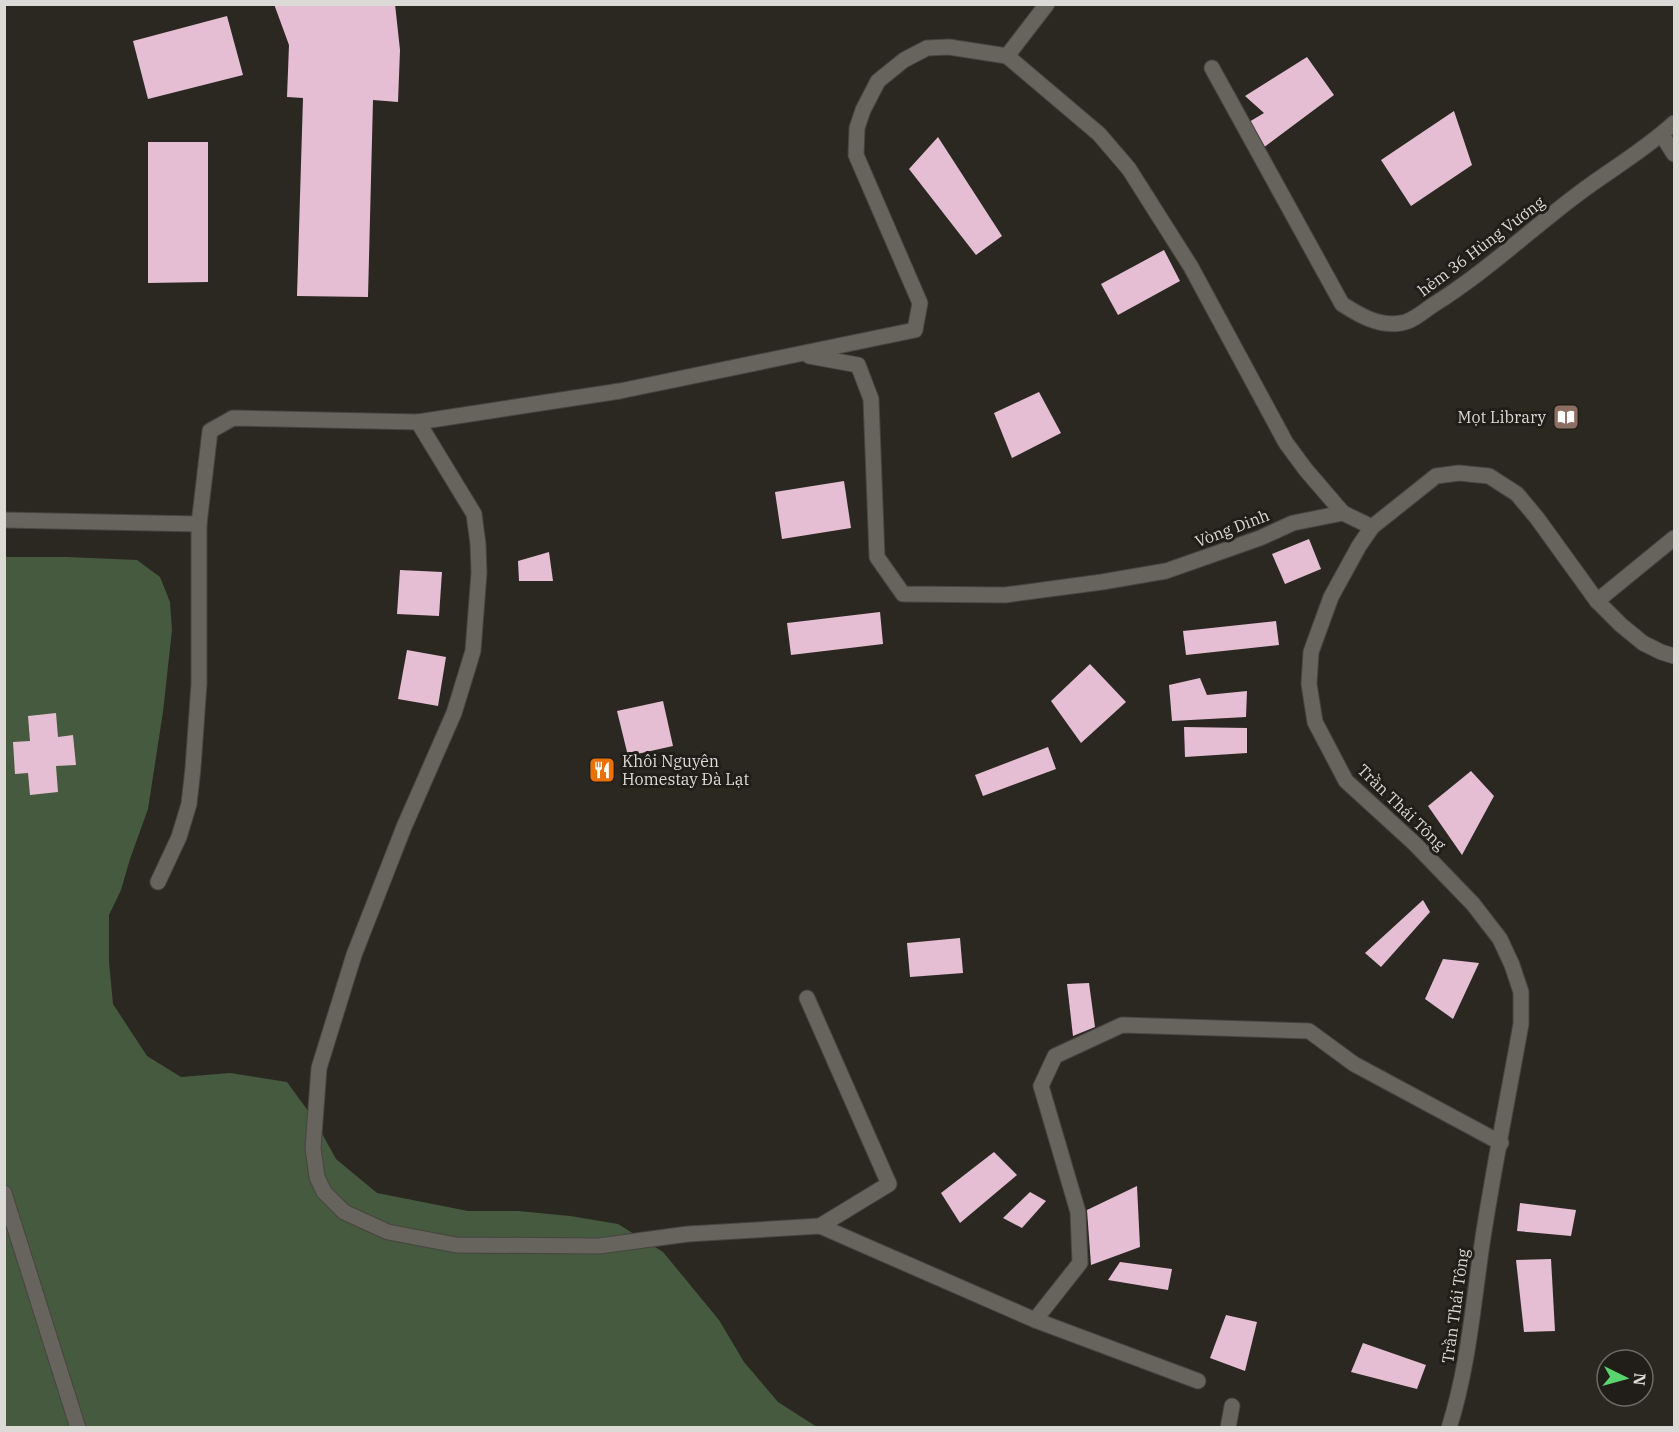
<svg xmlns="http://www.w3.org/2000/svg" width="1679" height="1432" viewBox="0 0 1679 1432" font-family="'IBM Plex Serif',serif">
<rect width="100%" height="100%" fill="#2b2822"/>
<!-- forest -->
<polygon fill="#455a3e" points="4,557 67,557 137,560 160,577 170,602 172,630 163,712 148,809 130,859 121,890 109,915 109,962 113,1004 147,1056 181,1077 230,1073 287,1082 314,1119 336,1159 377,1193 468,1211 518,1211 570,1216 618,1224 663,1252 719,1320 744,1362 778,1402 817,1427 5,1427"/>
<!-- building -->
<g fill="#e5bed3">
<polygon points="274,4 395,4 400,50 398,102 373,100 368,297 297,296 303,98 287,97 289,45"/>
<polygon points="227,16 243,75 148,99 133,41"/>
<polygon points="1307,57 1334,95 1263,148 1249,122 1264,113 1245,96"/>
<polygon points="1454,111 1472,165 1411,206 1381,160"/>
<polygon points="938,137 1002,236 976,255 909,169"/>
<polygon points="148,142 208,142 208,282 148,283"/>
<polygon points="1164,250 1180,281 1118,315 1101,284"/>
<polygon points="1039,392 1061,433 1012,458 994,413"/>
<polygon points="844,481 851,528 782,539 775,492"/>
<polygon points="1309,539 1321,569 1285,584 1272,554"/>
<polygon points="549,552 553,581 519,581 518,561"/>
<polygon points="400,570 442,572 439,616 397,614"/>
<polygon points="880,612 883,644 791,655 787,623"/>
<polygon points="1276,621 1279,645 1186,655 1183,631"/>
<polygon points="407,650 446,657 438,706 398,699"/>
<polygon points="1090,664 1126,702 1081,743 1051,701"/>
<polygon points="1200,678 1207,695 1247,691 1246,717 1172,721 1169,685"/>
<polygon points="663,701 673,746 628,756 617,711"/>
<polygon points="56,713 58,737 73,735 76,765 56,766 58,792 30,795 28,773 15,774 13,742 30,741 28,716"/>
<polygon points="1184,727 1247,728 1247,753 1185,757"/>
<polygon points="1048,747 1056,769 983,796 975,775"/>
<polygon points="1471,771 1494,796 1462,855 1428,806"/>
<polygon points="1423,900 1430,912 1381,967 1365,953"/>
<polygon points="960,938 963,973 910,977 907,943"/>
<polygon points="1443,959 1479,963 1453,1019 1425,999"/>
<polygon points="1089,983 1095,1027 1073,1036 1067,984"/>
<polygon points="994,1152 1017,1175 960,1223 941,1193"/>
<polygon points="1137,1186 1140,1247 1091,1265 1087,1210"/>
<polygon points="1030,1192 1046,1201 1022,1228 1003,1218"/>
<polygon points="1520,1203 1576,1210 1571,1236 1517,1231"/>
<polygon points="1551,1259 1555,1331 1524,1332 1516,1260"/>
<polygon points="1120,1262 1172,1269 1168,1290 1108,1280"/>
<polygon points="1226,1315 1257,1322 1245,1371 1210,1358"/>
<polygon points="1363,1343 1426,1365 1417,1389 1351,1372"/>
</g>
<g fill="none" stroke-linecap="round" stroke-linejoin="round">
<defs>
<g id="lane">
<polyline points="1007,56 1099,134 1129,169 1191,267 1286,443 1306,470 1343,513"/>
<path d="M1212 68 1342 304C1359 315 1379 327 1401 323 1412 322 1424 311 1433 305 1486 272 1532 228 1582 191 1613 168 1646 149 1674 123"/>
<polyline points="1662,135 1674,154"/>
<polyline points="1597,601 1674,538"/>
<polyline points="158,882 179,837 189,804 193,768 199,684 199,524"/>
<polyline points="807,998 889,1184 820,1226"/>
<polyline points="4,1193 78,1428"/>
<polyline points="1035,1320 1198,1381"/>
<polyline points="1228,1428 1232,1406"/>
</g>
<g id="street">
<polyline points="809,356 858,365 871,399 877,557 903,594 1005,595 1102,582 1166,571 1260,538 1293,523 1343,513 1372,527"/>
<polyline points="418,422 474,514 478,544 479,573 473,651 454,713 404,827 354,955 319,1068 313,1148 317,1177 324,1192 344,1212 388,1232 456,1245 599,1246 688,1234 820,1226 1035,1320 1080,1263 1078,1212 1041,1086 1055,1056 1122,1025 1309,1031 1354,1064 1501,1143"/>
<polyline points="4,520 199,524 210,431 233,418 418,422 620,391 915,330 920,303 856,155 857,128 863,110 878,81 904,60 927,48 949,47 1007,56 1047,4"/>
<path d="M1449 1428C1468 1368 1473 1306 1482 1244 1493 1171 1508 1097 1521 1024V992L1512 965 1500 939 1473 904 1415 844 1346 781 1315 722 1309 684 1311 652 1331 597 1359 546 1372 527 1436 476 1459 473 1489 476 1517 494 1537 518 1597 601 1621 625 1643 643 1661 652 1674 656"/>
</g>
</defs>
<!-- lane casing -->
<use href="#lane" stroke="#474541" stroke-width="17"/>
<!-- street casing -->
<use href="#street" stroke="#474541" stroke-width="17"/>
<!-- lane -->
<use href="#lane" stroke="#67635d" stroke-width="15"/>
<!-- street -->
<use href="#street" stroke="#67635d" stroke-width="15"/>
</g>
<!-- icons -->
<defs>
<symbol id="library-square" viewBox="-11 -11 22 22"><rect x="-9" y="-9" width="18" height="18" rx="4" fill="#8d6e63" stroke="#211e19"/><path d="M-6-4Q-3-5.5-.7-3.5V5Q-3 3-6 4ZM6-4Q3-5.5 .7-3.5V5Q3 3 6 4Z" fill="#fff"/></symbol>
<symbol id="restaurant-square" viewBox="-11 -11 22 22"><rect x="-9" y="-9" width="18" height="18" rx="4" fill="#e8710a" stroke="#211e19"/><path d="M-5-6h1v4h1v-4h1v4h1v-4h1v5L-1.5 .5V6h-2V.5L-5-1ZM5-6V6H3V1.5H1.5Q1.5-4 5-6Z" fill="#fff"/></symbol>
</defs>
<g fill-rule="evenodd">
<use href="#library-square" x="1551" y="402" width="30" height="30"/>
<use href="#restaurant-square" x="587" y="755" width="30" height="30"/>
</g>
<g text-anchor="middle" stroke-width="6" stroke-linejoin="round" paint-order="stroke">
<!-- street labels -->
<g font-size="16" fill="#dcdad7" stroke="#211e19">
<text transform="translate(1481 246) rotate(-37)" y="6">hẻm 36 Hùng Vương</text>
<text transform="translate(1232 528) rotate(-21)" y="6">Vòng Dinh</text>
<text transform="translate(1402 807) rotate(44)" y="6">Trần Thái Tông</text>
<text transform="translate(1455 1306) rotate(-82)" y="6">Trần Thái Tông</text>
</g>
<!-- poi labels -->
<g font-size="16" fill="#dcdad7" stroke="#211e19" text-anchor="end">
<text x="1546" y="423">Mọt Library</text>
<text x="622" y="767" text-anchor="start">Khôi Nguyên<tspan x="622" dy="18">Homestay Đà Lạt</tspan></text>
</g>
</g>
<!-- border -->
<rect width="1679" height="1432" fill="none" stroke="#dcdad7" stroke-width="12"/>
<!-- north arrow -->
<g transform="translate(1625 1378) rotate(95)"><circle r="28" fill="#211e19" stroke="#6c6965" stroke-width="1.5"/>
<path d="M0-4.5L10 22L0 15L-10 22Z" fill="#59d56f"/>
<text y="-9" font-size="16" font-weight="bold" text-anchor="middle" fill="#dcdad7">N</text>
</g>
</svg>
